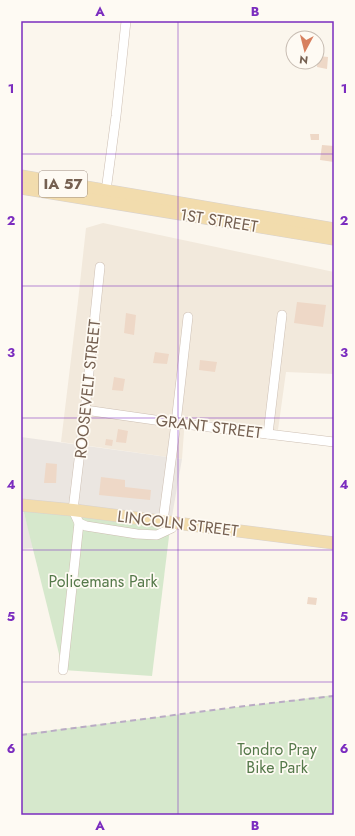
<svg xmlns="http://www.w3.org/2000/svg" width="355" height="836" viewBox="0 0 355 836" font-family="Jost,sans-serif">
<rect width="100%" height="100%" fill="#fbf6ed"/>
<!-- residential -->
<polygon fill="#f2e9dc" points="103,223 334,272 334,374 286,372 278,430 185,418 182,459 61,442 78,301 86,228"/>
<!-- industrial -->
<polygon fill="#ebe6e1" points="21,437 182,459 170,528 23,510 34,548 21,549"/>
<!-- green -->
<g fill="#d6e8cc">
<polygon points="23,509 170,528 152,676 63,670"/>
<polygon points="334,695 334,815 21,815 21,734"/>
</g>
<!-- building -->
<g fill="#eed8c7">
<polygon points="318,56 328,57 327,69 317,67"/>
<polygon points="310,134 319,134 319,140 311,140"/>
<polygon points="322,145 334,146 334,162 320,160"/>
<polygon points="297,302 326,305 323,327 294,323"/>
<polygon points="126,313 136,315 134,335 124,333"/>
<polygon points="155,352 169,354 167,364 153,363"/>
<polygon points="200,360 217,362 215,372 199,370"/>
<polygon points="114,377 125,379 123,391 112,390"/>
<polygon points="118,429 128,431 126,443 116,442"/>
<polygon points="106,439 113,440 112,446 105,445"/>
<polygon points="46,463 57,464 56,483 44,483"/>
<polygon points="101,477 125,480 125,487 151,490 150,500 99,495"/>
<polygon points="308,597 317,598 316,605 307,604"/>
</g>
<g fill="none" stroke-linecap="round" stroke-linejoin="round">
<defs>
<g id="minor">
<polyline points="106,191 116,116 126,21"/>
<polyline points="85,410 176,423 334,442"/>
<polyline points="268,434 282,315"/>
<polyline points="163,521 176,423 188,317"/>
<polyline points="79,523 86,526 137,534 157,535 172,528 174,523"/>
<polyline points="63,670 79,523 73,510 85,410 100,267"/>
</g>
<g id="major">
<polyline points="21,176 334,229"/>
<polyline points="21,188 334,239"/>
<polyline points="21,505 73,510 334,543"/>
</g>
</defs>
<!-- minor casing -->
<use href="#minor" stroke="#cdbfb3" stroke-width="10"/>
<!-- major casing -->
<use href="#major" stroke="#d8d2ce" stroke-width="13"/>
<!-- minor -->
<use href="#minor" stroke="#fff" stroke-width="9"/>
<!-- major -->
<use href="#major" stroke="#f2dcad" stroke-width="12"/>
<!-- rail -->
<polyline stroke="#baabc5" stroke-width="2" stroke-dasharray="6 4" stroke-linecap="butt" points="21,735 236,707 334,696"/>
</g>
<!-- grid -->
<path fill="none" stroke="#7b2cbf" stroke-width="1" stroke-opacity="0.55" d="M178 21V815M21 154H334M21 286H334M21 418H334M21 550H334M21 682H334"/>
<g text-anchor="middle" stroke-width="3.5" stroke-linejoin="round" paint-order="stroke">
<!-- shield labels -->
<rect fill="#fefaf3" stroke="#9e8e82" stroke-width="1" x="39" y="171" width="48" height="26" rx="3"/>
<g font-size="15" font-weight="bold" fill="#756051">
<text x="63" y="189">IA 57</text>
</g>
<!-- street labels -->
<g font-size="16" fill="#756051" stroke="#fefaf3">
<text transform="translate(219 220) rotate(9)" y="6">1ST STREET</text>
<text transform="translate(87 389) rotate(-84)" y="6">ROOSEVELT STREET</text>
<text transform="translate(209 426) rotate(7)" y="6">GRANT STREET</text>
<text transform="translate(178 523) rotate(7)" y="6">LINCOLN STREET</text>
</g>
<!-- park labels -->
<g font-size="16" fill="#55794a" stroke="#fefaf3">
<text x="103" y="587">Policemans Park</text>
<text x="277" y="755">Tondro Pray<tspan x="277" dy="18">Bike Park</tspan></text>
</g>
</g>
<!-- border -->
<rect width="355" height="836" fill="none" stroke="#fefaf3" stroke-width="44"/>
<!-- north arrow -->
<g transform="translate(305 50) rotate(187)"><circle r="19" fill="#fefaf3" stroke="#c7bcb2"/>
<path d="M0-3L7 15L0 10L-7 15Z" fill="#d7805f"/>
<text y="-6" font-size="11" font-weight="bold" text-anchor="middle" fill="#756051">N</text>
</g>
<rect x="22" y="22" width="311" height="792" fill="none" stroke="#7b2cbf" stroke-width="1.5"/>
<g font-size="13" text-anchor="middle" font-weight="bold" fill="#7b2cbf">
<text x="100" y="16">A</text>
<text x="255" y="16">B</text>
<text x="11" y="93">1</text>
<text x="344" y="93">1</text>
<text x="11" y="225">2</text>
<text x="344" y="225">2</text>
<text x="11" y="357">3</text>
<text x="344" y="357">3</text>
<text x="11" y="489">4</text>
<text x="344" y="489">4</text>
<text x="11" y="621">5</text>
<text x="344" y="621">5</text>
<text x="11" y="753">6</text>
<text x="344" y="753">6</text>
<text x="100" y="830">A</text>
<text x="255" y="830">B</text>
</g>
</svg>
